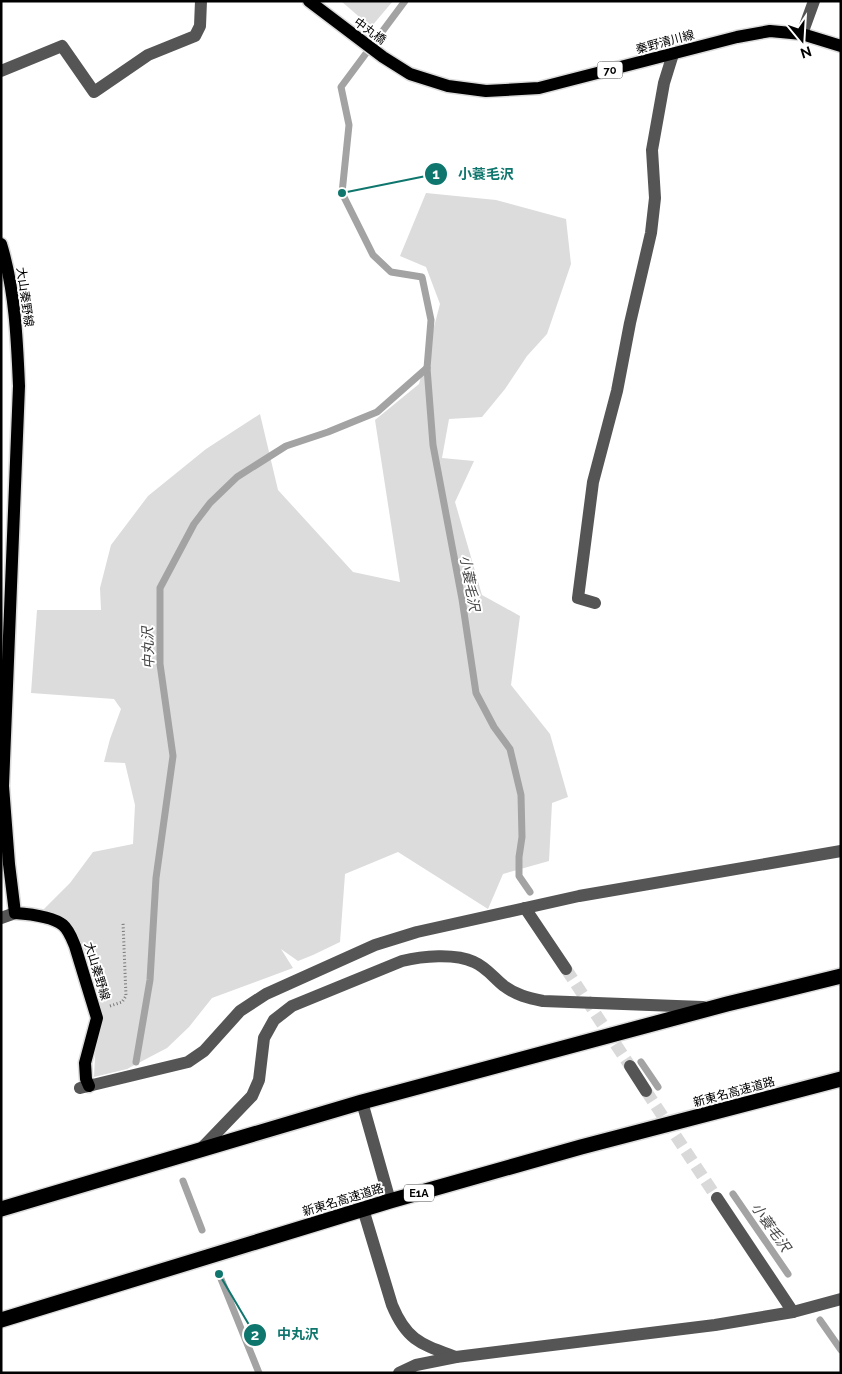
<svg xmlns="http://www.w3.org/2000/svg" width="842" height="1374" viewBox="0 0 842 1374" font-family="Raleway,'Noto Sans JP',sans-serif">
<rect width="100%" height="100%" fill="#fff"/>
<!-- green -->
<g fill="#dcdcdc">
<polygon points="341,1 393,1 371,27"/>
<polygon points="426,193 496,200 566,219 571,264 547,334 527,356 505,389 482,417 449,419 442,458 474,461 455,502 482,595 520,616 511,685 550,734 568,797 552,803 549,861 503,874 488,909 398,852 345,874 340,942 313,955 298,961 281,949 293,968 212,998 189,1027 167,1048 127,1069 94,1077 97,1018 96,970 75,932 41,912 70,883 93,852 133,844 135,805 125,763 104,762 110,739 121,709 114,699 31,693 37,610 101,610 100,588 111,545 148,496 206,449 260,414 278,490 353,572 400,582 375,420 419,384 440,304 426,267 400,256"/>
</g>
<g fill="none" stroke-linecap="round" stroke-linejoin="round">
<!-- stream -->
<g stroke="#a3a3a3" stroke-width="7">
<polyline points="405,1 341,87 349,125 342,193 373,255 391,272 422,277 431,320 427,368 433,445 462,599 476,693 494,727 510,749 521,795 522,837 519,857 519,876 530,892"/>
<polyline points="136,1062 150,980 156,878 173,756 160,664 160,588 194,524 210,503 237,477 286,446 328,432 377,412 427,368"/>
<polyline points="641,1062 658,1087"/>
<polyline points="183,1181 202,1230"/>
<polyline points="733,1194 788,1274"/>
<polyline points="219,1274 259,1373"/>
<polyline points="820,1320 841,1350"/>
</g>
<!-- minor-tunnel -->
<g stroke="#d9d9d9" stroke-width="12" stroke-dasharray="12 6" stroke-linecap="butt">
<polyline points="566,969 630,1066"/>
<polyline points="646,1091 717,1198"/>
</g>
<defs>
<g id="major">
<polyline points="309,1 383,57 410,74 448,86 486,91 539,88 737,37 770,31 802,34 841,46"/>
<path d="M1 244C15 290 17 338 19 386L3 786 9 864 15 913C29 914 52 916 63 925 69 930 72 939 75 946L97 1018 85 1063 86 1079 89 1086"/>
</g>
<g id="highway">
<polyline points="1,1209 362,1102 727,1004 841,976"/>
<polyline points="1,1320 390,1201 581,1147 841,1079"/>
</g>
</defs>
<!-- major casing -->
<use href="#major" stroke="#dbdbdb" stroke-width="15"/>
<!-- highway casing -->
<use href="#highway" stroke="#dbdbdb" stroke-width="18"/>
<!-- path -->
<polyline stroke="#777" stroke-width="3" stroke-dasharray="1 2.5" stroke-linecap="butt" points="110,1006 122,1002 126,996 123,922"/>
<!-- minor -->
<g stroke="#555" stroke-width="12">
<polyline points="802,34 814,1"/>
<polyline points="1,71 62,46 94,92 148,55 195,36 200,26 201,1"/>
<polyline points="595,603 578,598 593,482 617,391 630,323 651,233 655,198 652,150 664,83 673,54"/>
<polyline points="525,908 566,969"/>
<polyline points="1,918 15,913"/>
<polyline points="630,1066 646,1091"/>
<polyline points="80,1088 188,1062 204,1051 240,1011 266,994 375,945 417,932 579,896 841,851"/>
<polyline points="362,1102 390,1201"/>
<path d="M201 1149 252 1096 259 1080 264 1038 274 1020 292 1006 402 961C422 956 455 953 474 962 486 967 494 978 504 986 516 995 528 998 543 1001L703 1007"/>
<polyline points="717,1198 793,1312"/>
<path d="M363 1209 392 1305C407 1341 421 1344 456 1357"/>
<polyline points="399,1373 416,1365 456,1357 715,1325 793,1312 841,1299"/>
</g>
<!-- major -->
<use href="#major" stroke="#000" stroke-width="12"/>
<!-- highway -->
<use href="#highway" stroke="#000" stroke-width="15"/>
</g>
<g text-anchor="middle" stroke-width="4" stroke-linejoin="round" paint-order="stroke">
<!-- shield labels -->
<g fill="#fff" stroke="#4c4c4c" stroke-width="1">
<rect x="597.5" y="61.5" width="25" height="17" rx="4"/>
<rect x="404" y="1184.5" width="30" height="17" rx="4"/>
</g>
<g font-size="11" font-weight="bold" fill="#000">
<text x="610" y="74">70</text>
<text x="419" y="1197">E1A</text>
</g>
<!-- street labels -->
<g font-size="12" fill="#000" stroke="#fff">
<text transform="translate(370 31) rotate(36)" y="4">中丸橋</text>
<text transform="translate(665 42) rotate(-15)" y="4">秦野清川線</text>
<text transform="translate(25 297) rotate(82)" y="4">大山秦野線</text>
<text transform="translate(97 971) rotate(73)" y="4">大山秦野線</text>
<text transform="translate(734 1092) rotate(-15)" y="4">新東名高速道路</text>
<text transform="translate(343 1200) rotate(-17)" y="4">新東名高速道路</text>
</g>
<!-- water labels -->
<g font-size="14" font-style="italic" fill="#444" stroke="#fff">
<text transform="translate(470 583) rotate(80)" y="5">小蓑毛沢</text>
<text transform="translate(148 648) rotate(-92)" y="5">中丸沢</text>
<text transform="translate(771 1227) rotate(55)" y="5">小蓑毛沢</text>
</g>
</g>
<!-- callouts -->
<path fill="none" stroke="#0f766e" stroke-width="2" d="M342 193L436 174M219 1274L255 1335"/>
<g fill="#0f766e" stroke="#fff" stroke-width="2">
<circle cx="342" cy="193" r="5"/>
<circle cx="219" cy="1274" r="5"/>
<circle cx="436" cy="174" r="12"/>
<circle cx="255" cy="1335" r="12"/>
</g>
<g font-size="15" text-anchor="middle" font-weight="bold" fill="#fff">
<text x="436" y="179">1</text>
<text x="255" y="1340">2</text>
</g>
<g font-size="14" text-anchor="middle" font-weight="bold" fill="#0f766e" stroke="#fff" stroke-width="4" stroke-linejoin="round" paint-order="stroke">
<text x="486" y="179">小蓑毛沢</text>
<text x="298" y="1339">中丸沢</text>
</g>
<!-- border -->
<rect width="842" height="1374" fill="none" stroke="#000000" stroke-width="5"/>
<!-- north arrow -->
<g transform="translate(802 40) rotate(162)" stroke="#ffffff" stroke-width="4" paint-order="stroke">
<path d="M0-4L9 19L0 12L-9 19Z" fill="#000000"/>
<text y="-8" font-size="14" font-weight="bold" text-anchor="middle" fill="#000000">N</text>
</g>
</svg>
